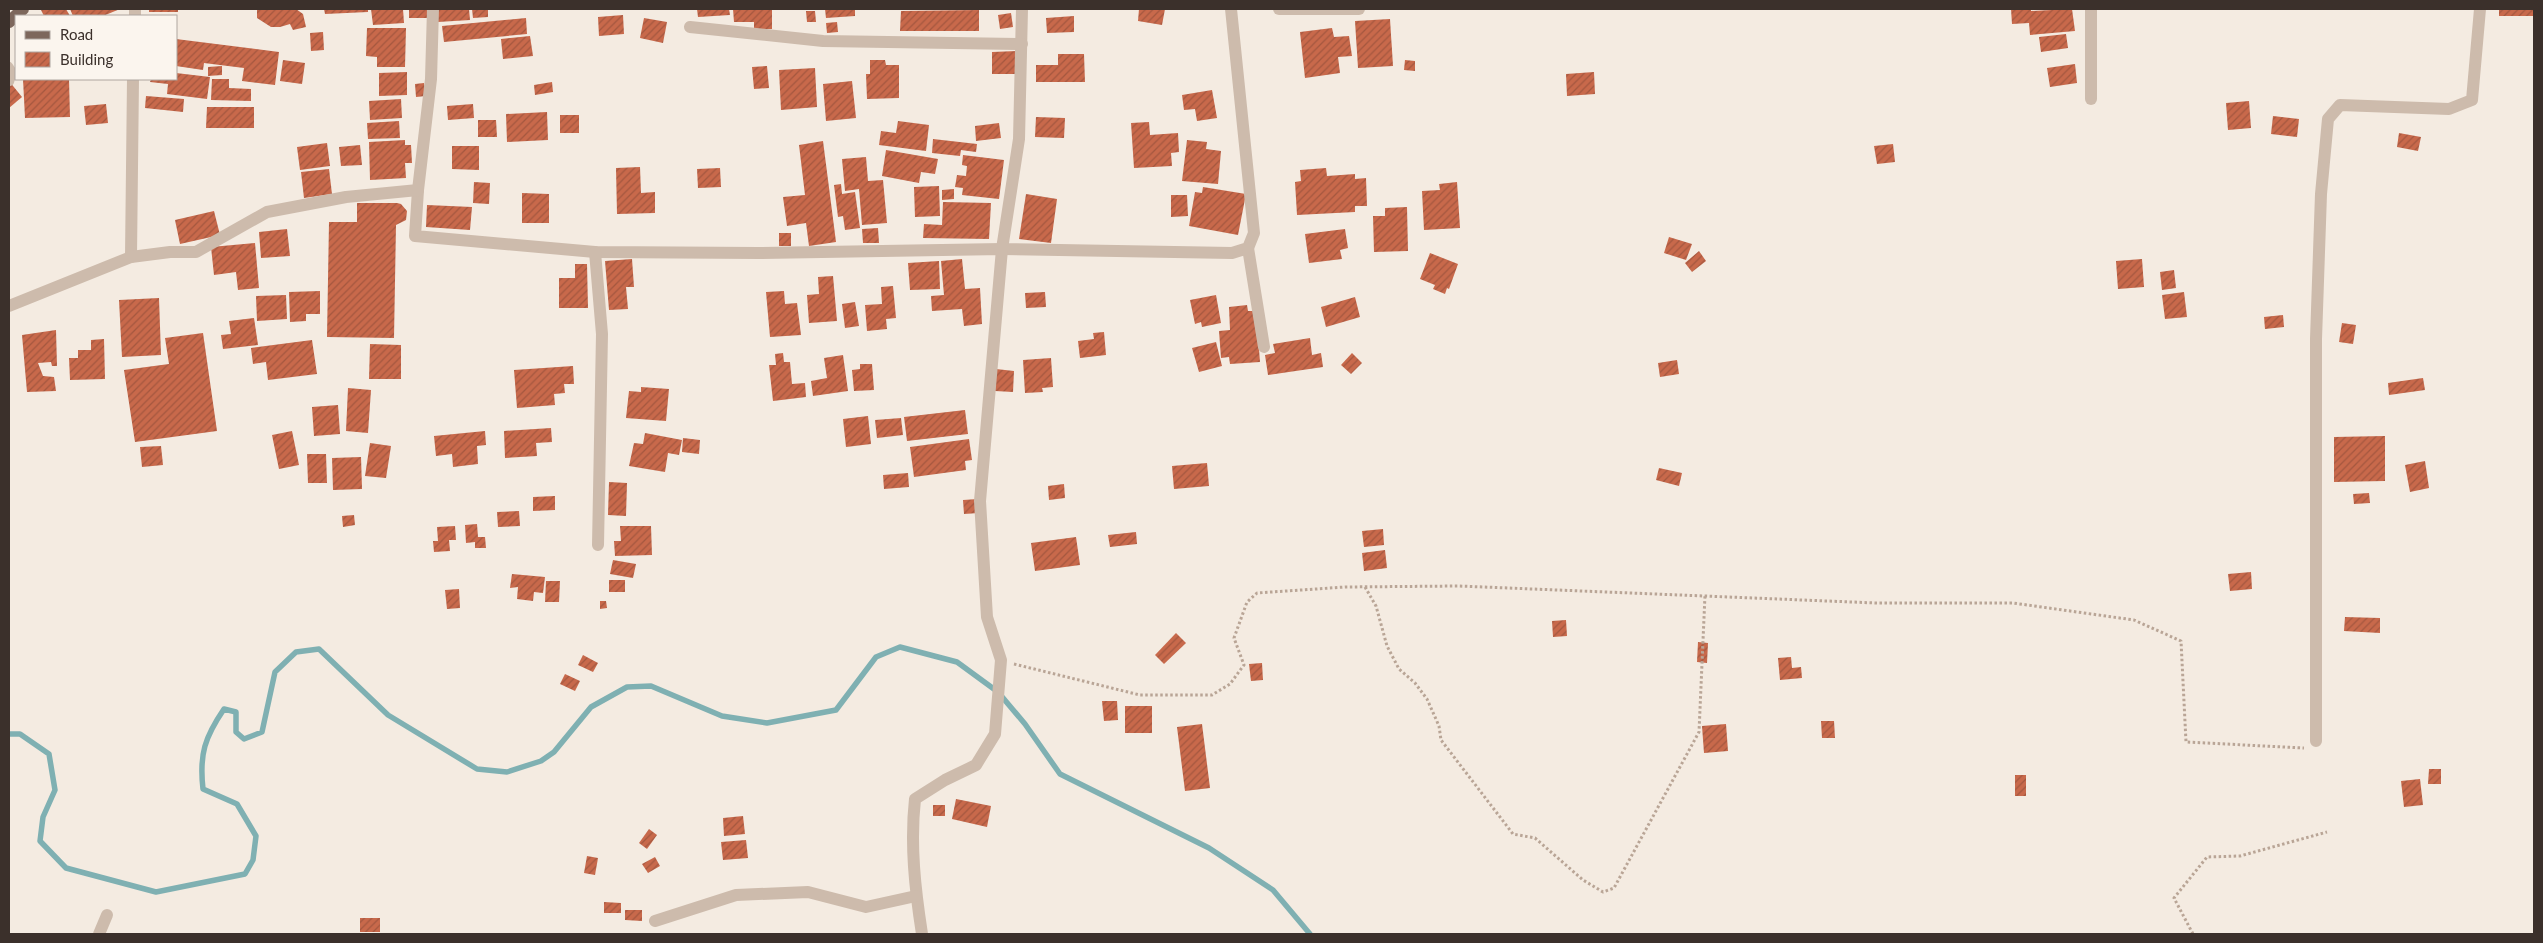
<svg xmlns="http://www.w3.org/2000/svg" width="2543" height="943" viewBox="0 0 2543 943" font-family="Lato,sans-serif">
<defs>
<pattern id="building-hatch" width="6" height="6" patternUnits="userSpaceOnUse" patternTransform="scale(1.25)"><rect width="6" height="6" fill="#c8694b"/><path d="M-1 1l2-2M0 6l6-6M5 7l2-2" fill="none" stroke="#a4573f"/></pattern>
</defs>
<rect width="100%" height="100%" fill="#f4ebe1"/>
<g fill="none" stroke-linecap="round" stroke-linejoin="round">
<!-- stream -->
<path stroke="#7fb0b2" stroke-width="5.5" d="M9 734H20L49 754 55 790 43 817 40 841 66 868 156 892 245 874 253 860 256 836 237 804 203 789C199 754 205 737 224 709L236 712V732L244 739 262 732 275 672 296 652 319 649 388 715 477 769 507 772 541 761 554 752 591 707 627 687 651 686 722 716 767 723 836 710 876 657 900 647 957 662 998 692 1025 724 1060 774 1209 848 1273 890 1310 934"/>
</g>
<!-- building -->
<g fill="url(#building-hatch)">
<polygon points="44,9 66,9 70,16 44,16 41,10"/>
<polygon points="70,9 120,9 103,16 73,16"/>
<rect x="149" y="9" width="29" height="3"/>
<polygon points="257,9 296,9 303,14 306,27 293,30 290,24 280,27 271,27 257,18"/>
<polygon points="324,9 368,9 368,12 325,14"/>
<polygon points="371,9 403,9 404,23 373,25"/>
<polygon points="409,9 429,9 430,18 409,18"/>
<polygon points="437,9 469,9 470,20 438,22"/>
<polygon points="472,9 488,9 488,17 473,18"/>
<polygon points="697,9 729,9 730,15 698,17"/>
<polygon points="733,9 772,9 772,29 754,29 754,22 734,22"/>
<polygon points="825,9 855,9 855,16 826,18"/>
<polygon points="1139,9 1165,9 1162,25 1138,21"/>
<polygon points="2011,9 2031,9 2031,11 2072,9 2075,31 2030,35 2029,23 2012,24"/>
<rect x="2499" y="9" width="35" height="7"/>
<polygon points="979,10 979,31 900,31 901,11"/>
<polygon points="806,11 815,11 816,22 807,22"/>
<polygon points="1011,13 1013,27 1000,29 998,15"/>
<polygon points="623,15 624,34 599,36 598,17"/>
<polygon points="1074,16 1074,32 1047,33 1046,18"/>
<polygon points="526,18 527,34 444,42 442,26"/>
<polygon points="644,18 667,22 663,43 640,38"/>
<polygon points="1390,19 1393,66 1358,68 1355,21"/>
<polygon points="837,22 838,32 827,33 826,23"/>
<polygon points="367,28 406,28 405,67 377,67 377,57 366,56"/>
<polygon points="1332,28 1334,37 1349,36 1352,56 1338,57 1340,73 1305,78 1300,32"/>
<polygon points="323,32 324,50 311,51 310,33"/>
<polygon points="2066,34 2068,48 2041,52 2039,37"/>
<polygon points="530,36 533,56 503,59 501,39"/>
<polygon points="176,39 279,52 275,85 242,81 244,68 204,63 203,70 176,66"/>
<polygon points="1017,51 1018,74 992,74 992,52"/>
<polygon points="1058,54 1084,54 1085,82 1036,82 1036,65 1058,65"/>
<polygon points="283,60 305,63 302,84 280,81"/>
<polygon points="870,60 885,60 886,65 899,65 899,98 867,99 866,74 870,74"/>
<polygon points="1405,60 1415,61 1415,71 1404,70"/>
<polygon points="2075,64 2077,83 2050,87 2047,68"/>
<polygon points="222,66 222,75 208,76 208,67"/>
<polygon points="767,66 769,88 754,89 752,67"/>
<polygon points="815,68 817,107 781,110 779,70"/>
<polygon points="407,72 407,95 379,96 379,73"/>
<polygon points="1594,72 1595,94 1567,96 1566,74"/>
<polygon points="176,73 210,77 207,99 167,94 168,84 150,82 151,79 176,79"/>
<polygon points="23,79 69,79 70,117 25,118"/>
<polygon points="212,79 229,79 229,88 251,89 251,101 211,100"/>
<polygon points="9,81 22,97 9,108"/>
<polygon points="852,81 856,118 826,121 823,84"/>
<polygon points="552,82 553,92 535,95 534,85"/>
<polygon points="424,83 426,96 416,97 415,84"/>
<polygon points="1212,90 1217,118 1197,121 1195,109 1184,110 1182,95"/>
<polygon points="146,96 184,99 183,112 145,108"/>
<polygon points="401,99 402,118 370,120 369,101"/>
<polygon points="2249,101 2251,128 2228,130 2226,103"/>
<polygon points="106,104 108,123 86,125 84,106"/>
<polygon points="473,104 474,118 448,120 447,106"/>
<polygon points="207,107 254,107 254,128 206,128"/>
<polygon points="547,112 548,140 507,142 506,114"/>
<rect x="560" y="115" width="19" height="18"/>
<polygon points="2273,116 2299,119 2297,137 2271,134"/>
<polygon points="1036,117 1065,118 1064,138 1035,137"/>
<polygon points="478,120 496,120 497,137 478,137"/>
<polygon points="399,121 400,138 368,139 367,123"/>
<polygon points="898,121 929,125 926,151 879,145 881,131 896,133"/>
<polygon points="1149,122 1150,135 1178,133 1179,152 1171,153 1172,166 1134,168 1131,123"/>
<polygon points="999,123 1001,138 976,141 975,126"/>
<polygon points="2399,133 2421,137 2418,151 2397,147"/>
<polygon points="933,139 977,144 976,152 961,150 960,156 932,153"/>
<polygon points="405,140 405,145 411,145 412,163 405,163 406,178 370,180 369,142"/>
<polygon points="1187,140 1207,142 1206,149 1221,151 1218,184 1182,181"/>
<polygon points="823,141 836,242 809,246 806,223 787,226 783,197 805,195 799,145"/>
<polygon points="327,143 330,166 300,170 297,147"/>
<polygon points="1893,144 1895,162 1877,164 1874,146"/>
<polygon points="360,145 362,165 341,166 339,147"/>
<polygon points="452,146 479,146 479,170 452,169"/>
<polygon points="886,150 938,159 935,174 921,172 919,183 882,176"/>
<polygon points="963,155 1004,160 999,199 962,195 963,188 955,187 957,175 966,176 967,166 962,165"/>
<polygon points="866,157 868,181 883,180 887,223 862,225 859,189 845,191 842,159"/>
<polygon points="640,167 641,193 655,192 655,213 617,214 616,168"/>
<polygon points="720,168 721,187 698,188 697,169"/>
<polygon points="1326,168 1327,176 1355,174 1355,179 1366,178 1367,206 1355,206 1355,212 1297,215 1295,182 1301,181 1300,170"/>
<polygon points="329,169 332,194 304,198 301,172"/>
<polygon points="474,182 490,183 489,204 473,203"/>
<polygon points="1457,182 1460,228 1424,230 1422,191 1440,190 1439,184"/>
<polygon points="841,184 842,194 855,192 860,228 845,230 843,216 838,217 834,185"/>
<polygon points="939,186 940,216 915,217 914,187"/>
<polygon points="1203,187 1246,194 1238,235 1189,226 1195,192 1202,193"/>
<polygon points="954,189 954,199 942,200 942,190"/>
<polygon points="522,193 549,194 549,223 522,223"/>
<polygon points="1026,194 1057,199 1051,243 1019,239"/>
<polygon points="1171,195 1187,195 1188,216 1171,217"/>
<polygon points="943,202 991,203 989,239 923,238 924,224 942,225"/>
<polygon points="357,203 397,203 401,204 407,211 406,220 396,225 394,338 327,337 329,222 357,222"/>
<polygon points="427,205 472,207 470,230 426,227"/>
<polygon points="1407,207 1408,251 1374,252 1373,216 1385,216 1385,208"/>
<polygon points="214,211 220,235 180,244 175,220"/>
<polygon points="878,228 879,243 863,243 862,229"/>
<polygon points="287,229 290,256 261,258 259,232"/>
<polygon points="1345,229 1348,248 1340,250 1342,259 1309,263 1305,234"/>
<rect x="779" y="233" width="12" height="13"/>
<polygon points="1669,237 1692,244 1686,260 1664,253"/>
<polygon points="255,243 259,288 238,290 236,272 214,275 211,247"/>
<polygon points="1699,251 1706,261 1692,272 1685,263"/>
<polygon points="1430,253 1458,264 1449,289 1447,288 1445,294 1433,289 1435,285 1420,279"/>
<polygon points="632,259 634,287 626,287 628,309 609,310 605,261"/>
<polygon points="962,259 965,289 980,288 982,324 964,326 962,309 932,311 931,296 944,295 941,261"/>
<polygon points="2142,259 2144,287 2118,289 2116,261"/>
<polygon points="939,261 940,289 910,290 908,263"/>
<polygon points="575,264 587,264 588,308 559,308 559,278 575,278"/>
<polygon points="2174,270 2176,288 2162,290 2160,272"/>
<polygon points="833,276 837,321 809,323 807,295 819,294 818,277"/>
<polygon points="893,286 896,318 886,319 887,329 867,331 865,305 882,304 881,287"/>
<polygon points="320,291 320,314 306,314 306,321 290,322 289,292"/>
<polygon points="784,291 785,304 797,303 801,335 770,337 766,292"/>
<polygon points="1045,292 1046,307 1026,308 1025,293"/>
<polygon points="2184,292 2187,317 2165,319 2162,295"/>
<polygon points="286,295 287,319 257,321 256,296"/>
<polygon points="1216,295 1221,323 1202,327 1201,322 1195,324 1190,300"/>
<polygon points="1355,297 1360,317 1326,327 1321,307"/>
<polygon points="159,298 161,355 122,357 119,300"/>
<polygon points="855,302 859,326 845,328 842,304"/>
<polygon points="1247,305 1248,311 1256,311 1260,362 1230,364 1229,357 1221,358 1219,331 1230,330 1229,307"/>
<polygon points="2283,315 2284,327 2265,329 2264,317"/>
<polygon points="254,318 258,345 223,349 221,335 231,334 229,321"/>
<polygon points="2342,323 2356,325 2353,344 2339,342"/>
<polygon points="56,330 57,366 52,366 51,362 38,363 43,376 54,377 56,391 27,392 22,335"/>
<polygon points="1104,332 1106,355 1080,358 1078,341 1094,339 1093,333"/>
<polygon points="203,333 217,431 135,442 124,370 169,364 165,338"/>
<polygon points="1310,338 1312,355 1321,353 1323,367 1268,375 1265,355 1275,353 1273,344"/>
<polygon points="104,339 105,379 70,380 69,358 78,358 78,350 91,350 91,340"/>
<polygon points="312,340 317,374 268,380 266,362 253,364 251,348"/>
<polygon points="1216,342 1222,366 1199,372 1192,348"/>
<polygon points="370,344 401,345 401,379 369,379"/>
<polygon points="783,353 784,362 790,362 792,384 805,383 806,397 773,401 769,365 776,365 775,354"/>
<polygon points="1352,353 1362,363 1351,374 1341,365"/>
<polygon points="843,355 848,391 813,396 811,381 827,378 824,358"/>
<polygon points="1051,358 1053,387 1042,388 1043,392 1025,393 1023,360"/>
<polygon points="1677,360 1679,374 1660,377 1658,363"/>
<polygon points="860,364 872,364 874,390 854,391 852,370 860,369"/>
<polygon points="573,366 574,384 564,384 565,393 554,394 555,405 517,408 514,370"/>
<polygon points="996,369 1014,371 1013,392 995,391"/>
<polygon points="2423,378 2425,390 2389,395 2388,383"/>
<polygon points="641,387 669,389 666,421 626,418 629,391 641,392"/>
<polygon points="348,388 371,390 368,433 346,431"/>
<polygon points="338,405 340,434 314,436 312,407"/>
<polygon points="965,410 968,434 907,441 904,417"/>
<polygon points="868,416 871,444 846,447 843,419"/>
<polygon points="901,418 903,435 877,438 875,420"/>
<polygon points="551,428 552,442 536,443 537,456 505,458 504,431"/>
<polygon points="292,431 299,465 279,469 272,435"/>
<polygon points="485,431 486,445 477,446 478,464 453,467 452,454 436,456 434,436"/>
<polygon points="645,433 682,440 679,455 668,453 665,472 629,466 634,443 643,444"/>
<polygon points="2385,436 2385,481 2334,482 2334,437"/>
<polygon points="683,438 700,440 699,454 682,452"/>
<polygon points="969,439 972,460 965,461 966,470 914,477 910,447"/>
<polygon points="370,443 391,446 386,478 365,476"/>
<polygon points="161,446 163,465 142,467 140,447"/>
<polygon points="307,454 326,454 327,483 308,483"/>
<polygon points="361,457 362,489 333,490 332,458"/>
<polygon points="2425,461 2429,488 2410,492 2405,465"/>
<polygon points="1207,463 1209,486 1174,489 1172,466"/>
<polygon points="1659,468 1682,473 1679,486 1656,480"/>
<polygon points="908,473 909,487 884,489 883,475"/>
<polygon points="609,482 627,483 626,516 608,515"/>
<polygon points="1064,484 1065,498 1049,500 1048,486"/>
<polygon points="2369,493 2370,503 2354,504 2353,494"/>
<polygon points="555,496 555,510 533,511 533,497"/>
<polygon points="978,499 979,513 964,514 963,500"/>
<polygon points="519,511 520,526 498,527 497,512"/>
<polygon points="354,515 355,525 343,527 342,516"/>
<polygon points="477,524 478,537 485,537 486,548 475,548 475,542 466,543 465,525"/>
<polygon points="455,526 456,540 449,540 450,551 434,552 433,541 438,541 437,527"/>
<polygon points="620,526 651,526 652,555 615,556 614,541 621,541"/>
<polygon points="1383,529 1384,545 1364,547 1362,531"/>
<polygon points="1136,532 1137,544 1110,547 1108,535"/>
<polygon points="1076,537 1080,565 1035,571 1031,543"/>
<polygon points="1385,550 1387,568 1364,571 1362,553"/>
<polygon points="613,560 636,564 633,578 610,574"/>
<polygon points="2251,572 2252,589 2230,591 2228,574"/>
<polygon points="512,574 545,577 543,593 534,592 533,601 517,599 518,587 510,588"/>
<rect x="609" y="580" width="16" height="12"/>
<polygon points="546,581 560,581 559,602 545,602"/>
<polygon points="459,589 460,608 447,609 445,590"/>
<polygon points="600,601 606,601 607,608 600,609"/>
<polygon points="2345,617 2380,618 2380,633 2344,631"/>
<polygon points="1566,620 1567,636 1553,637 1552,621"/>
<polygon points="1176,633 1186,643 1164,664 1155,655"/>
<polygon points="1698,642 1708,643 1707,663 1697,662"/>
<polygon points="583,655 598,663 593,672 578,665"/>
<polygon points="1791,657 1792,668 1801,667 1802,678 1780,680 1778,658"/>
<polygon points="1262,663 1263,680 1251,681 1249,664"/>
<polygon points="565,674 580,681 575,691 560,684"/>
<polygon points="1102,701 1117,701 1118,720 1104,721"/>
<rect x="1125" y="706" width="27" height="27"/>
<polygon points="1821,721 1834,721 1835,738 1822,738"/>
<polygon points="1202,724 1210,788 1185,791 1177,727"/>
<polygon points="1726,724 1728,751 1704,753 1702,726"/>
<polygon points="2429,769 2441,769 2441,784 2428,784"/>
<rect x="2015" y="775" width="11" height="21"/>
<polygon points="2420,779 2423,805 2404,807 2401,781"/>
<polygon points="956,799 991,806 987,827 952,819"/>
<rect x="933" y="805" width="12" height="11"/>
<polygon points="743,816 745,834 724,836 723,818"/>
<polygon points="649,829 657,835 647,849 639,843"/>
<polygon points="746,840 748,858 723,860 721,842"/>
<polygon points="587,856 598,858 595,875 584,873"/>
<polygon points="655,857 660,866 648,873 642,864"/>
<polygon points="604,902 621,903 621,913 604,913"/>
<polygon points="625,910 642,910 642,921 625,920"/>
<rect x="360" y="918" width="20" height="14"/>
</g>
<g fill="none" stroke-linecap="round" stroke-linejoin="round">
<!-- path -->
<g stroke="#b9a596" stroke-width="3" stroke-dasharray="2.5 2.5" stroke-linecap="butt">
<polyline points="1365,587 1376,606 1387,646 1399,669 1415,683 1427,699 1439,726 1441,740 1513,834 1535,838 1583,880 1603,892 1614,888 1699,732 1705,595"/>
<polyline points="1014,664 1140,695 1212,695 1230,684 1244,665 1234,638 1247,602 1257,593 1345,587 1459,586 1876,603 2013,603 2134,620 2181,641 2186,742 2304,748"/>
<polyline points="2193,934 2174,898 2207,857 2240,856 2327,832"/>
</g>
<!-- service -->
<polyline stroke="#cdbbac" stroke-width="8" points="9,66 13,72 10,82"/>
<!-- minor -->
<g stroke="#cdbbac" stroke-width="12">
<polyline points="1022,9 1019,139 1002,249 1232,253 1248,248 1254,233 1231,9"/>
<polyline points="1279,9 1359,9"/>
<polyline points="135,16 135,9"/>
<polyline points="690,27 823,41 1022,44"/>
<polyline points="2091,99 2091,9"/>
<path d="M418 190 415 236 595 252 758 253 1002 249 980 501 987 617 1001 660 995 734 976 765 945 780 915 799C910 844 915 889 922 934"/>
<polyline points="1248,248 1264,347"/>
<polyline points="595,252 602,334 598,545"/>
<polyline points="131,257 133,79"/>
<polyline points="9,306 131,257 170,252 196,252 267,212 346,197 418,190 431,79 433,9"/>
<polyline points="2316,741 2316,339 2321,194 2328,119 2340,105 2449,109 2472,100 2480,9"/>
<polyline points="655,921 736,895 808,892 866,907 916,896"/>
<polyline points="99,934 107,915"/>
</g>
<!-- primary -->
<polyline stroke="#7d675c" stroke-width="12" points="9,22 23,9"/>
</g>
<!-- border -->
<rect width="2543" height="943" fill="none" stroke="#3b302b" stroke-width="20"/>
<!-- legend -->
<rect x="15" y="15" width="162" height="65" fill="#fbf5ee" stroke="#aea6a0"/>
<rect x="25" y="31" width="25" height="8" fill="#7d675c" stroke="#aea6a0"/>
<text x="60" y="40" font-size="15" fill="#3b302b">Road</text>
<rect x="25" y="52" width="25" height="15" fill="url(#building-hatch)" stroke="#aea6a0"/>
<text x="60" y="65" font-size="15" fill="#3b302b">Building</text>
</svg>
